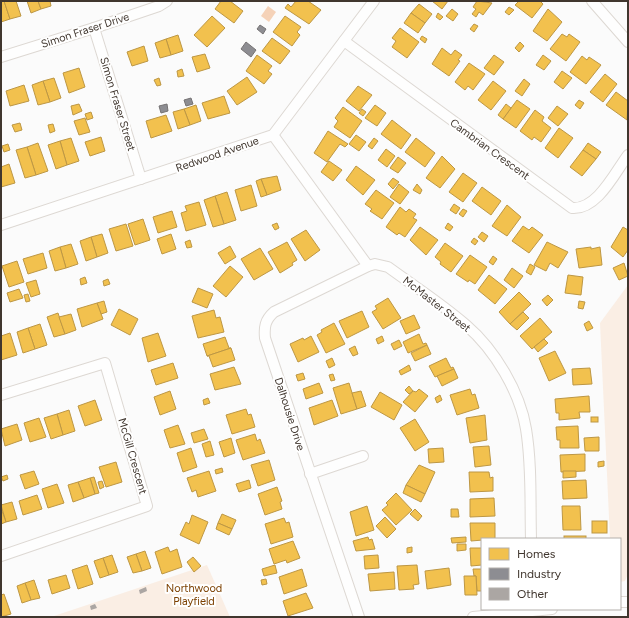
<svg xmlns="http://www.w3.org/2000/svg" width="629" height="618" viewBox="0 0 629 618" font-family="Figtree,sans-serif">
<rect width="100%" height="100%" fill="#fbfbfb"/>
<!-- green -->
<g fill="#faeee4">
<polygon points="628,285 628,574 625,581 620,582 620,539 610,539 600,323"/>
<polygon points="207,565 230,617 51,617"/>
</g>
<!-- water -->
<polygon fill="#f5d2b8" points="268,6 276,12 269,22 261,16"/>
<!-- homes -->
<g fill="#f2c14e" stroke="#bd9744">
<polygon points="1,1 4,1 10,19 1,22"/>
<polygon points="4,1 16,1 21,16 10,19"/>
<polygon points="27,1 38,1 41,9 31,13"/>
<polygon points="38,1 50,1 51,6 41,9"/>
<polygon points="221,1 230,1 243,11 234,23 215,9"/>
<polygon points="296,1 308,1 321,10 309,24 285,8 288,4 291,7"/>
<polygon points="432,1 448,1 442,9"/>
<polygon points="477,1 492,3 483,15 479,12 476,17 472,14 476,9 473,7"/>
<polygon points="519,1 540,1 543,4 532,18 515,5"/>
<polygon points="419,4 432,14 425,23 411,13"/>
<polygon points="509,7 514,10 509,15 505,12"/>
<polygon points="452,9 458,14 453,21 446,16"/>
<polygon points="548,9 562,22 547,41 533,31"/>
<polygon points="411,13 425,23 418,33 404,23"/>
<polygon points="438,13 443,17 440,20 436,17"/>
<polygon points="212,16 225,28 207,47 194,35"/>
<polygon points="285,16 301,27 297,32 300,35 292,46 273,32"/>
<polygon points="474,24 478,26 474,32 470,29"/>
<polygon points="400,28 419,42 407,58 392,47 396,41 392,38"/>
<polygon points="562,34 567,37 569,34 580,42 566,61 550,49"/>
<polygon points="178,35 183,51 171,55 166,39"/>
<polygon points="422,36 427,39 425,43 420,39"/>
<polygon points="272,38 290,51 280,64 262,51"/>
<polygon points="166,39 171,55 160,58 155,43"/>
<polygon points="520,42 524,46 519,52 515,48"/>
<polygon points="144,46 148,61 132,66 127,52"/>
<polygon points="442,48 451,55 455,50 462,55 458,60 460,61 449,76 432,64"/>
<polygon points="205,54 210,68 197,72 192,57"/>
<polygon points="257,55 272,66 268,71 272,74 264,84 246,71"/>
<polygon points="494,55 504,62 494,75 484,68"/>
<polygon points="543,55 551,61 544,70 536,65"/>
<polygon points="582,56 587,60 589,57 601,65 586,84 570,72"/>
<polygon points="469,63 485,74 473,90 468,86 465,90 455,82"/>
<polygon points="79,68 85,87 69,93 63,73"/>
<polygon points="182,69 184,76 178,77 177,71"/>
<polygon points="562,71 572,78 563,89 554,82"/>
<polygon points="605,74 617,84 603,102 590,92"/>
<polygon points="247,77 257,92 237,105 227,91"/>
<polygon points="54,78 61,98 50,102 43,81"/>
<polygon points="159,78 161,85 157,86 154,80"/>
<polygon points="524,79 530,84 522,96 515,91"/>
<polygon points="43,81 50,102 38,105 32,85"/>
<polygon points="493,81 506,91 491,110 478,100"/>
<polygon points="24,85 29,101 10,106 6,91"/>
<polygon points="358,86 372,95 359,111 346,101"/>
<polygon points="616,92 628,101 627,120 606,105"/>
<polygon points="224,96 230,113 208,119 202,103"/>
<polygon points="517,100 530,109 516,128 503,119"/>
<polygon points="579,100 584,103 580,109 575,105"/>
<polygon points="79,104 82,111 73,115 71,106"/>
<polygon points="506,104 511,108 503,119 498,115"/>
<polygon points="196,105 201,121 190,125 184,109"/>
<polygon points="375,105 386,113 377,126 365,118"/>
<polygon points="557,106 568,114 558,126 548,118"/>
<polygon points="343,107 362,121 350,138 334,127 338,121 335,118"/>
<polygon points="184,109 190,125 178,129 173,112"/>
<polygon points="362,109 366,112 363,116 359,113"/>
<polygon points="535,110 544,117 542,121 551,128 541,142 534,137 532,140 520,131"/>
<polygon points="91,112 93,118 87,120 85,114"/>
<polygon points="166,115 172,131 151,138 146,121"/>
<polygon points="85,118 90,132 79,135 74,121"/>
<polygon points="392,120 411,135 401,149 381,134"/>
<polygon points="20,123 22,130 15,132 12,125"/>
<polygon points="53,124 55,131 50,133 48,125"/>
<polygon points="559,128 573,138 558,158 545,148"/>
<polygon points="328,131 348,144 345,147 340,144 327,162 314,153"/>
<polygon points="356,135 366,142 359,151 349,144"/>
<polygon points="101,137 105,151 90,156 85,142"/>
<polygon points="71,138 79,161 67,165 60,141"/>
<polygon points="374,138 378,141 372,149 368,146"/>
<polygon points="416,138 435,153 425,167 405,152"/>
<polygon points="60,141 67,165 56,169 48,145"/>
<polygon points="38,143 48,171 36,175 27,147"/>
<polygon points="588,143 601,152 596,159 583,150"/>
<polygon points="8,144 10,150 4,152 2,146"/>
<polygon points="27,147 36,175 25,178 16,150"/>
<polygon points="386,149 395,156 387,167 378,160"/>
<polygon points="583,150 596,159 582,176 570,167"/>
<polygon points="442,156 455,169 440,188 426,178"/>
<polygon points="398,157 406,163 398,173 390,168"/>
<polygon points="329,161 342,170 333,181 321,172"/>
<polygon points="9,164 15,183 1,187 1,167"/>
<polygon points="356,166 375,180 363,195 346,180"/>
<polygon points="463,173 477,183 463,202 449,192"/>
<polygon points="277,176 281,190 267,195 261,179"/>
<polygon points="393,178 399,182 393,189 388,184"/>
<polygon points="261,179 267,195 261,197 256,181"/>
<polygon points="399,184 409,192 400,204 390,197"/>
<polygon points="417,184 422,190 420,194 413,190"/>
<polygon points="251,185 257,206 241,211 235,190"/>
<polygon points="482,187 501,201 491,215 472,201"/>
<polygon points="376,190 394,203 382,219 370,211 372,209 365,204"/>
<polygon points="227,192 236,220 224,224 215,196"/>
<polygon points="215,196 224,224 213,227 204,200"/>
<polygon points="199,202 206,225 186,231 181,213 187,211 185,206"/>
<polygon points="454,204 460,208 456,214 450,210"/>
<polygon points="507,205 521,217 507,236 492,226"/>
<polygon points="400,207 406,212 409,209 416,214 413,218 417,220 405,237 399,233 397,235 386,227"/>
<polygon points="463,209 467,211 463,217 459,214"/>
<polygon points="172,211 177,227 158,233 153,217"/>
<polygon points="143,219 150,240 135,245 128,224"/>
<polygon points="277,223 279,228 275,230 272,225"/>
<polygon points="448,223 453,227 450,231 445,228"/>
<polygon points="126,224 133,246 116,251 109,229"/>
<polygon points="523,226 529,230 532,227 543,235 529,253 512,241"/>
<polygon points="420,227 438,240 426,255 410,240"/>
<polygon points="623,227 628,230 628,250 623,257 611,247"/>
<polygon points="306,230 320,250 305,261 291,239"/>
<polygon points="482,232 488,236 484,242 478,237"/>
<polygon points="102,234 108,253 97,257 91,237"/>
<polygon points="171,234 176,249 162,254 157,239"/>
<polygon points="91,237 97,257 86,261 80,241"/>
<polygon points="474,238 478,241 475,245 471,242"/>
<polygon points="190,240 192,247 187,248 185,242"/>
<polygon points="287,242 297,260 292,263 293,265 280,273 268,252"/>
<polygon points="547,242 568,252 558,268 550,263 546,271 534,265"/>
<polygon points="445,243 463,256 451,272 440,264 441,262 435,257"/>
<polygon points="71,244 78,264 66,268 60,247"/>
<polygon points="230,246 236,257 225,264 218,253"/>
<polygon points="60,247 66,268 55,271 49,251"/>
<polygon points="591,247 591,249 600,247 602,265 579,268 576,249"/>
<polygon points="260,248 273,269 254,280 241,259"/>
<polygon points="43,253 47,268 28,274 23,259"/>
<polygon points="470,255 487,267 475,284 469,280 468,282 456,274"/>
<polygon points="493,256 497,259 493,265 489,262"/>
<polygon points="17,261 24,282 9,287 2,266"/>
<polygon points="624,263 628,276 619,280 613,268"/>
<polygon points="530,264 535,267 531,275 526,272"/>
<polygon points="230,266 243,277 226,297 213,286"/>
<polygon points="512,268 523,276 514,288 504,280"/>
<polygon points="489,275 507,289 495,304 478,290"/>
<polygon points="568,275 583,277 581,295 565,293"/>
<polygon points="85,277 87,283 81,285 80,279"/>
<polygon points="108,279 110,284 104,286 103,281"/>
<polygon points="36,280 40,294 31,297 26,283"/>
<polygon points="198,288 213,294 207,308 192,302"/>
<polygon points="19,289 23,298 10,302 7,293"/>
<polygon points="519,292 531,304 510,324 499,312"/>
<polygon points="28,294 30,301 26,302 24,295"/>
<polygon points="548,295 553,300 547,306 542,300"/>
<polygon points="388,298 401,318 383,329 372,312 377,309 375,306"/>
<polygon points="104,301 107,312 101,314 97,303"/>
<polygon points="579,301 585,302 583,309 578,308"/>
<polygon points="97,303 103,319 82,327 77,309"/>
<polygon points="119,309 138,319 130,335 111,325"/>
<polygon points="214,310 216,318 220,317 224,332 198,338 192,316"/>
<polygon points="362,311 369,327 347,338 339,321"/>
<polygon points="523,312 529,318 517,330 510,324"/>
<polygon points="58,313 65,334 54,337 47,317"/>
<polygon points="71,314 76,330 65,334 59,317"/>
<polygon points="414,315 420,328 406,334 400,321"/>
<polygon points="540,318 552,332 532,349 520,336"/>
<polygon points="589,321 593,328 587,331 584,324"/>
<polygon points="334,323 345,344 326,353 317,335 322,332 321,330"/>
<polygon points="40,324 47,345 35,349 28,328"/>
<polygon points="28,328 35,349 23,353 17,332"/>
<polygon points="10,333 17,355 1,360 1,336"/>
<polygon points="158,333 166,356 148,362 142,338"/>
<polygon points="419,334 423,344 426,343 427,345 408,353 403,342"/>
<polygon points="311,336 319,352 298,362 290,344 303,338 304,340"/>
<polygon points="382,336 384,341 378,344 376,339"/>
<polygon points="225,337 229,348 231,348 207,356 203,344"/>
<polygon points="544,339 548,343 538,352 534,347"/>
<polygon points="399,340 402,346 394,350 391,344"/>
<polygon points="427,345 431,354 415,361 411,353"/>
<polygon points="355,346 358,354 353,356 349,349"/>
<polygon points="231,348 235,360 213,367 209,356 207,356"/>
<polygon points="555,351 566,373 549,381 539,358"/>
<polygon points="332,358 335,365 329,368 326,361"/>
<polygon points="446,358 451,368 453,367 454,369 435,377 429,366"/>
<polygon points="173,363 178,378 156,385 151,370"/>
<polygon points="409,365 411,370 401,375 399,371"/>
<polygon points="234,367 241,384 215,390 210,374"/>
<polygon points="590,368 592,384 573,385 572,369"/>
<polygon points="454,369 458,378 442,386 437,376"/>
<polygon points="303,373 305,379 298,381 296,375"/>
<polygon points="333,374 335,380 331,381 329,375"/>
<polygon points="319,383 323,393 306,399 303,389"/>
<polygon points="349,383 357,409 341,414 333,388"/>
<polygon points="409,386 413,391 409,394 405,390"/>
<polygon points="419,389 428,396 415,412 403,402 413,391 416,392"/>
<polygon points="470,389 472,395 475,394 479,408 457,415 450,395"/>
<polygon points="170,391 176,409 160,415 154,397"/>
<polygon points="361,391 366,406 357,409 352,393"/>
<polygon points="380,392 402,405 394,420 371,407"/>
<polygon points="440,395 442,400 437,403 435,398"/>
<polygon points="589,396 590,412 579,412 580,418 559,420 559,413 556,413 555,399"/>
<polygon points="208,398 210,403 204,405 203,400"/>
<polygon points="95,400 102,420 85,426 78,406"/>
<polygon points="332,400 338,416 314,425 309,408"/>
<polygon points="246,409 248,415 251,414 255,427 232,434 226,415"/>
<polygon points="69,410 75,431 63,435 57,414"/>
<polygon points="57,414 63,435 51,439 44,418"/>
<polygon points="485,415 487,440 470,443 466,418"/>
<rect x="591" y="417" width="7" height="5"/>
<polygon points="39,418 46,437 30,442 24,423"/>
<polygon points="415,419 429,442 415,451 400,428"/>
<polygon points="17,424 22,440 5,446 1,429"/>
<polygon points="178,425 185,444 170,448 164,430"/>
<polygon points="578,426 579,448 560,448 560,440 557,440 556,427"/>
<polygon points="204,429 208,439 194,443 191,433"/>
<polygon points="255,434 257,441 260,439 265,453 243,460 236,440"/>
<polygon points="599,437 599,451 585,451 584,438"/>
<polygon points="231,438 235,453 224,457 219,442"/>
<polygon points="210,441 214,455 206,457 202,444"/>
<polygon points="489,446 491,465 475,467 473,447"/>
<polygon points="191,448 197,467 183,472 177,453"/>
<polygon points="443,448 444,462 429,463 428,449"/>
<polygon points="585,454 585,471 561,472 560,455"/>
<polygon points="269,460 275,480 258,486 251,465"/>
<polygon points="604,461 604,466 598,467 598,462"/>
<polygon points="116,462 122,482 106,487 99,467"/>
<polygon points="419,465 435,472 425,494 406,485"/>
<polygon points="222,468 223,472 216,474 215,470"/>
<polygon points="34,471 39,484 25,489 20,475"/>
<polygon points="209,471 216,491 198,497 196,490 192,492 187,478"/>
<polygon points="563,471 576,471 576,477 563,478"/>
<polygon points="469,472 489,472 490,478 493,477 493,491 470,492"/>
<polygon points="7,475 8,479 3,481 1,477"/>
<polygon points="94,477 99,493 95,494 90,478"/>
<polygon points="90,478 95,494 84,498 78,482"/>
<polygon points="249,480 251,488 239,492 236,484"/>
<polygon points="586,480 587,498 563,499 562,481"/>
<polygon points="102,481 104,487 100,489 98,482"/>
<polygon points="78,482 84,498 73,502 68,485"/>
<polygon points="57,484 64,503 48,508 42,489"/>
<polygon points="406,485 425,494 421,502 403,493"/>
<polygon points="277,487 282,501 280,502 282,509 265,515 258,494"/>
<polygon points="396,493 412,510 396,525 382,510 388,505 386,503"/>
<polygon points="37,495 42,509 23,515 19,501"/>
<polygon points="494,498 495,516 470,517 470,499"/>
<polygon points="12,502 17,519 6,522 1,505"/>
<polygon points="367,506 374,530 356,536 350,512"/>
<polygon points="562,506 580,506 581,530 563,530"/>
<polygon points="1,508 6,522 1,524"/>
<polygon points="415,509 422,516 418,521 410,514"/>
<polygon points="451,509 458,509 459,517 451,517"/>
<polygon points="222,514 236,520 232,529 218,523"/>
<polygon points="192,515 208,522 199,544 180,535 186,522 189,524"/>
<polygon points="385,517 396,529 387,538 376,526"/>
<polygon points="284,518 286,523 289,522 293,537 271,544 265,524"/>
<rect x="592" y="521" width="15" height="12"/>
<polygon points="218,523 232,529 229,535 216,529"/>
<polygon points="470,523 495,523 495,539 471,541"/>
<rect x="564" y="536" width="22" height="3"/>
<polygon points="368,537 369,540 372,539 375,549 356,551 353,541"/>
<polygon points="466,537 466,542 452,543 451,538"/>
<polygon points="293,541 300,558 287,563 286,560 274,564 269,549"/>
<polygon points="457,544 466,544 466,550 457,551"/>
<polygon points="168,547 170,552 177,549 182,567 162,574 155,552"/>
<polygon points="412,547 412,552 407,553 407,548"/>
<polygon points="470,548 482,548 482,565 471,566"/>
<polygon points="145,551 151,568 142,571 136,554"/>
<polygon points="136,554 142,571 133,573 127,557"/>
<polygon points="112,555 118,572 109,575 103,558"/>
<polygon points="378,555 379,568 365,569 364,556"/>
<polygon points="193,557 201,566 194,572 187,562"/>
<polygon points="103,558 109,575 100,578 94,561"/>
<polygon points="87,565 93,584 78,589 72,570"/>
<polygon points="275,565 277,573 264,576 262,569"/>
<polygon points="417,565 419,584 413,585 414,589 399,590 397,566"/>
<polygon points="449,568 451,585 427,589 425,571"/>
<polygon points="302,569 307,586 284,594 279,577"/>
<polygon points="473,569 482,569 482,591 477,591 476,576 474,576"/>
<polygon points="394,572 395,589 370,591 368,574"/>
<polygon points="66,575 70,588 52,594 48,580"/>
<polygon points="464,576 476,576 477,595 465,595"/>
<polygon points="266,579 267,584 262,585 261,580"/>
<polygon points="34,580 40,598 31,600 25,583"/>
<polygon points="25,583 31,600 22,603 17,586"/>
<polygon points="306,593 313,608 288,616 283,601"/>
<polygon points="4,594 11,614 1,617 1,595"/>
</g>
<!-- industry -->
<g fill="#8d8d92" stroke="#767374">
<polygon points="260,25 266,29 263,34 257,29"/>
<polygon points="246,42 256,50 251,57 241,49"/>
<polygon points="191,98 193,104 186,106 184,100"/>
<polygon points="167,104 168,111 161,113 159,106"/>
</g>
<!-- building -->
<g fill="#aba6a3">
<polygon points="146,587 147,591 140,594 139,590"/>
<polygon points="95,604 97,608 91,610 90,606"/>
</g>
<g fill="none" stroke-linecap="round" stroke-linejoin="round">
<defs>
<g id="street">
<polyline points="592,1 628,42"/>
<polyline points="94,28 141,179"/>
<path d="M344 41 572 208C597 210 614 174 628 155"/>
<polyline points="1,57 94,28 159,6 167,1"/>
<polyline points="273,135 368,266"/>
<polyline points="1,225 273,135 374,1"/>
<polyline points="1,395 105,363 147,506 1,556"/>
<polyline points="310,474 363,456"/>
<polyline points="620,602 628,602"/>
<path d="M359 617 265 338C264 327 265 320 274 312L368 266 375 264 388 267C414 286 442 304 466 325 495 350 520 392 526 429 532 465 530 503 531 539"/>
<polyline points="473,617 552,609"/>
</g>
</defs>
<!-- street casing -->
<use href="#street" stroke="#ddd8d3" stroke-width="12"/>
<!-- street -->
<use href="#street" stroke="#fefefe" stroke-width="10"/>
</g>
<g text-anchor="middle" stroke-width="4" stroke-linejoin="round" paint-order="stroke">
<!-- street labels -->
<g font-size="11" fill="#40362e" stroke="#fff">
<text transform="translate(85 30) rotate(-18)" y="4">Simon Fraser Drive</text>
<text transform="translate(118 104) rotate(73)" y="4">Simon Fraser Street</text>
<text transform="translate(490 149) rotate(36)" y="4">Cambrian Crescent</text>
<text transform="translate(217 154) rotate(-19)" y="4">Redwood Avenue</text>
<text transform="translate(437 304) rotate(38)" y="4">McMaster Street</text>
<text transform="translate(290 414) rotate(72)" y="4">Dalhousie Drive</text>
<text transform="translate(133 456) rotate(74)" y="4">McGill Crescent</text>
</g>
<!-- park labels -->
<g font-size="11" fill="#7c4001" stroke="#fff">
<text x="194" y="592">Northwood<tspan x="194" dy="13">Playfield</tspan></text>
</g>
</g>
<!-- border -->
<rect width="629" height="618" fill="none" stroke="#40362e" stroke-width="4"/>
<!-- legend -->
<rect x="481" y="538" width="140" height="72" fill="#ffffff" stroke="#b3afab"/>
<rect x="489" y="548" width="20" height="12" fill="#f2c14e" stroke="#b3afab"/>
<text x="517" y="558" font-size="12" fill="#40362e">Homes</text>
<rect x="489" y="568" width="20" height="12" fill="#8d8d92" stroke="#b3afab"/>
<text x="517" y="578" font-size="12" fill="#40362e">Industry</text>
<rect x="489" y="588" width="20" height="12" fill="#aba6a3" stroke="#b3afab"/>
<text x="517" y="598" font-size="12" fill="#40362e">Other</text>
</svg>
